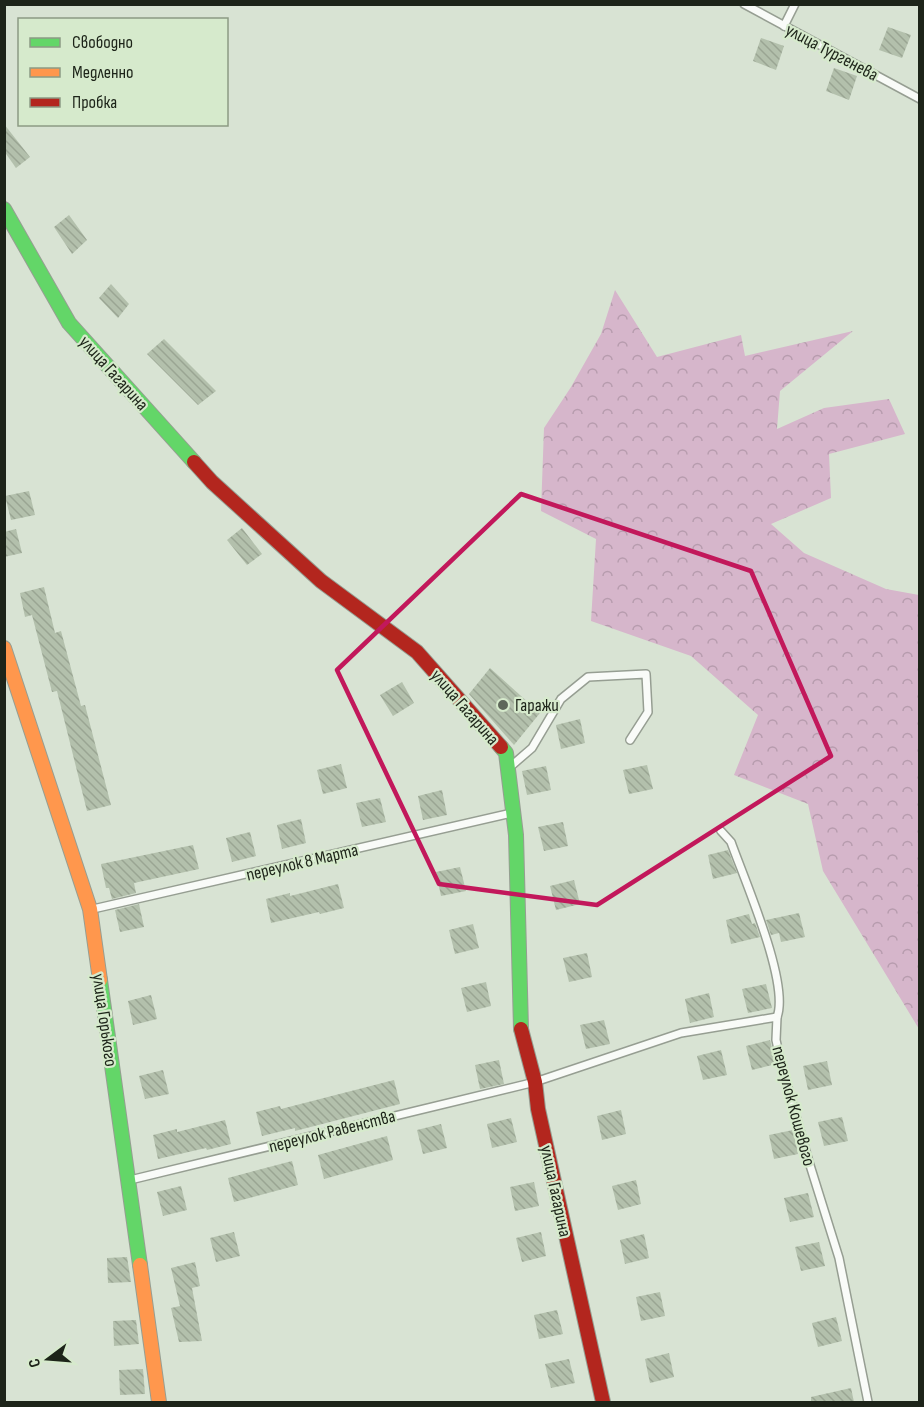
<svg xmlns="http://www.w3.org/2000/svg" width="924" height="1407" viewBox="0 0 924 1407" font-family="'Sofia Sans Condensed',sans-serif">
<defs>
<pattern id="forest-crowns" width="20" height="18" patternUnits="userSpaceOnUse" patternTransform="scale(1.5)"><rect width="20" height="18" fill="#d6b6cb"/><path d="M2 6a3 3 0 1 1 6 0M12 15a3 3 0 1 1 6 0" fill="none" stroke="#b79cae"/></pattern>
<pattern id="building-back-hatch" width="6" height="6" patternUnits="userSpaceOnUse" patternTransform="scale(1.5)"><rect width="6" height="6" fill="#b3c0ac"/><path d="M-1 5l2 2M0 0l6 6M5-1l2 2" fill="none" stroke="#9aa593"/></pattern>
</defs>
<rect width="100%" height="100%" fill="#d8e3d3"/>
<!-- forest -->
<polygon fill="url(#forest-crowns)" points="615,290 657,357 741,335 745,356 853,331 780,391 777,429 824,408 889,399 905,434 829,454 831,498 771,524 804,553 886,589 919,595 919,1029 823,871 808,804 734,775 758,715 691,656 591,621 596,539 541,511 544,428 571,387 601,334"/>
<!-- building -->
<g fill="url(#building-back-hatch)">
<polygon points="888,27 911,35 902,58 879,50"/>
<polygon points="761,38 784,46 776,70 753,61"/>
<polygon points="834,68 857,76 849,100 826,91"/>
<polygon points="4,124 30,157 16,168 4,151"/>
<polygon points="69,215 87,240 72,254 54,227"/>
<polygon points="111,284 129,304 118,318 99,298"/>
<polygon points="164,339 216,391 198,405 147,354"/>
<polygon points="29,491 35,515 11,520 5,496"/>
<polygon points="242,528 262,554 247,565 227,540"/>
<polygon points="16,529 22,553 4,557 4,532"/>
<polygon points="44,587 55,633 61,631 81,706 85,705 111,805 87,811 57,691 52,692 32,615 25,617 20,593"/>
<polygon points="490,668 540,713 514,745 469,694"/>
<polygon points="402,682 414,703 393,716 380,695"/>
<polygon points="580,719 585,743 561,749 556,725"/>
<polygon points="341,764 347,788 323,794 317,770"/>
<polygon points="647,765 653,789 629,794 623,770"/>
<polygon points="546,766 551,790 527,795 522,771"/>
<polygon points="442,790 447,815 423,820 418,796"/>
<polygon points="380,798 386,822 362,827 356,803"/>
<polygon points="301,819 306,843 282,849 277,825"/>
<polygon points="563,822 568,846 544,851 538,827"/>
<polygon points="250,832 256,856 232,862 226,838"/>
<polygon points="193,845 199,869 134,883 136,893 112,899 109,888 106,888 101,864"/>
<polygon points="728,850 737,873 713,879 708,855"/>
<polygon points="460,867 466,891 441,896 436,872"/>
<polygon points="574,880 580,904 556,910 550,886"/>
<polygon points="338,884 344,908 320,914 319,912 271,923 266,899 290,893 290,896"/>
<polygon points="139,904 144,927 120,932 115,910"/>
<polygon points="799,913 805,937 781,942 779,933 771,935 766,920"/>
<polygon points="749,914 752,924 755,923 760,937 731,944 726,920"/>
<polygon points="473,924 479,948 455,954 449,930"/>
<polygon points="587,953 592,977 569,982 563,958"/>
<polygon points="486,982 491,1006 467,1012 461,988"/>
<polygon points="766,984 772,1008 748,1013 742,989"/>
<polygon points="709,993 714,1017 690,1023 685,999"/>
<polygon points="151,995 157,1019 133,1025 128,1001"/>
<polygon points="604,1020 610,1044 586,1049 580,1025"/>
<polygon points="770,1040 776,1064 752,1070 746,1046"/>
<polygon points="721,1050 727,1075 703,1080 697,1056"/>
<polygon points="499,1060 504,1084 480,1089 475,1065"/>
<polygon points="827,1061 832,1085 808,1090 803,1066"/>
<polygon points="163,1070 169,1094 145,1099 139,1076"/>
<polygon points="394,1080 400,1104 295,1131 295,1128 262,1136 256,1112 280,1106 281,1109"/>
<polygon points="621,1110 626,1134 602,1140 597,1116"/>
<polygon points="842,1117 848,1141 824,1146 818,1122"/>
<polygon points="511,1118 517,1142 492,1148 487,1124"/>
<polygon points="225,1120 231,1144 207,1150 206,1148 158,1159 153,1135 177,1129 177,1132"/>
<polygon points="441,1124 447,1148 423,1154 417,1130"/>
<polygon points="793,1130 798,1154 774,1159 769,1135"/>
<polygon points="387,1136 393,1160 324,1179 318,1155"/>
<polygon points="292,1161 298,1185 234,1202 228,1178"/>
<polygon points="636,1180 641,1204 618,1210 612,1186"/>
<polygon points="534,1182 539,1206 515,1211 510,1187"/>
<polygon points="181,1186 187,1210 163,1216 157,1192"/>
<polygon points="808,1193 814,1217 790,1222 784,1198"/>
<polygon points="234,1232 240,1256 216,1262 210,1238"/>
<polygon points="541,1232 546,1256 522,1262 516,1238"/>
<polygon points="644,1234 649,1258 625,1264 620,1240"/>
<polygon points="819,1242 825,1266 801,1271 795,1247"/>
<polygon points="127,1257 131,1282 108,1283 107,1258"/>
<polygon points="195,1262 200,1286 192,1288 202,1341 179,1342 171,1308 180,1306 171,1268"/>
<polygon points="660,1292 665,1316 641,1321 636,1297"/>
<polygon points="557,1310 563,1334 539,1339 534,1315"/>
<polygon points="836,1317 842,1341 818,1347 812,1323"/>
<polygon points="136,1320 139,1344 114,1346 113,1321"/>
<polygon points="669,1353 674,1377 650,1383 645,1359"/>
<polygon points="569,1359 575,1383 551,1388 545,1364"/>
<polygon points="143,1369 145,1394 120,1395 119,1370"/>
<polygon points="851,1388 854,1402 811,1402 811,1397"/>
</g>
<g fill="none" stroke-linecap="round" stroke-linejoin="round">
<defs>
<g id="lane">
<polyline points="744,4 920,99"/>
<polyline points="784,26 795,4"/>
<polyline points="510,767 532,748 561,699 588,677 646,674 648,712 630,740"/>
<path d="M721 831 731 842C744 879 790 983 777 1017"/>
<polyline points="93,909 512,813"/>
<polyline points="130,1180 535,1082 681,1033 777,1017 776,1040 781,1063 809,1162 839,1258 868,1402"/>
</g>
<g id="fast">
<polyline points="4,209 69,323 194,462"/>
<polyline points="501,747 506,753 516,835 521,1029"/>
<polyline points="100,980 140,1265"/>
</g>
<g id="slow">
<polyline points="4,648 90,909 100,980"/>
<polyline points="140,1265 159,1402"/>
</g>
<g id="jam">
<polyline points="194,462 212,482 321,581 417,652 501,747"/>
<polyline points="521,1029 535,1082 538,1109 603,1402"/>
</g>
</defs>
<!-- lane casing -->
<use href="#lane" stroke="#969e92" stroke-width="10"/>
<!-- fast casing -->
<use href="#fast" stroke="#969e92" stroke-width="16"/>
<!-- slow casing -->
<use href="#slow" stroke="#969e92" stroke-width="16"/>
<!-- jam casing -->
<use href="#jam" stroke="#969e92" stroke-width="16"/>
<!-- lane -->
<use href="#lane" stroke="#f9fbf8" stroke-width="7"/>
<!-- fast -->
<use href="#fast" stroke="#63d668" stroke-width="14"/>
<!-- slow -->
<use href="#slow" stroke="#ff974d" stroke-width="14"/>
<!-- jam -->
<use href="#jam" stroke="#b3261e" stroke-width="14"/>
</g>
<!-- marked area -->
<path fill="none" stroke="#c2185b" stroke-width="4.5" stroke-linejoin="round" d="M521 494 751 571 831 756 597 905 439 884 337 670Z"/>
<!-- markers -->
<circle fill="#5e675a" stroke="#d6eacc" stroke-width="2" cx="503" cy="705" r="6"/>
<g text-anchor="middle" stroke-width="4.5" stroke-linejoin="round" paint-order="stroke">
<!-- street labels -->
<g font-size="18" fill="#1d2419" stroke="#d6eacc">
<text transform="translate(832 52) rotate(28)" y="6">улица Тургенева</text>
<text transform="translate(114 373) rotate(48)" y="6">улица Гагарина</text>
<text transform="translate(465 707) rotate(49)" y="6">улица Гагарина</text>
<text transform="translate(302 862) rotate(-13)" y="6">переулок 8 Марта</text>
<text transform="translate(105 1020) rotate(82)" y="6">улица Горького</text>
<text transform="translate(794 1106) rotate(75)" y="6">переулок Кошевого</text>
<text transform="translate(332 1131) rotate(-14)" y="6">переулок Равенства</text>
<text transform="translate(556 1191) rotate(78)" y="6">улица Гагарина</text>
</g>
<!-- poi labels -->
<g font-size="18" fill="#1d2419" stroke="#d6eacc" text-anchor="start">
<text x="515" y="711">Гаражи</text>
</g>
</g>
<!-- border -->
<rect width="924" height="1407" fill="none" stroke="#1d2419" stroke-width="12"/>
<!-- legend -->
<rect x="18" y="18" width="210" height="108" fill="#d6eacc" stroke="#8c9b84" stroke-width="1.5"/>
<rect x="30" y="38" width="30" height="9" fill="#63d668" stroke="#8c9b84" stroke-width="1.5"/>
<text x="72" y="48" font-size="18" fill="#1d2419">Свободно</text>
<rect x="30" y="68" width="30" height="9" fill="#ff974d" stroke="#8c9b84" stroke-width="1.5"/>
<text x="72" y="78" font-size="18" fill="#1d2419">Медленно</text>
<rect x="30" y="98" width="30" height="9" fill="#b3261e" stroke="#8c9b84" stroke-width="1.5"/>
<text x="72" y="108" font-size="18" fill="#1d2419">Пробка</text>
<!-- north arrow -->
<g transform="translate(48 1359) rotate(254)" stroke="#d6eacc" stroke-width="4.5" paint-order="stroke">
<path d="M0-4.5L10 22L0 15L-10 22Z" fill="#1d2419"/>
<text y="-9" font-size="16" font-weight="bold" text-anchor="middle" fill="#1d2419">С</text>
</g>
</svg>
